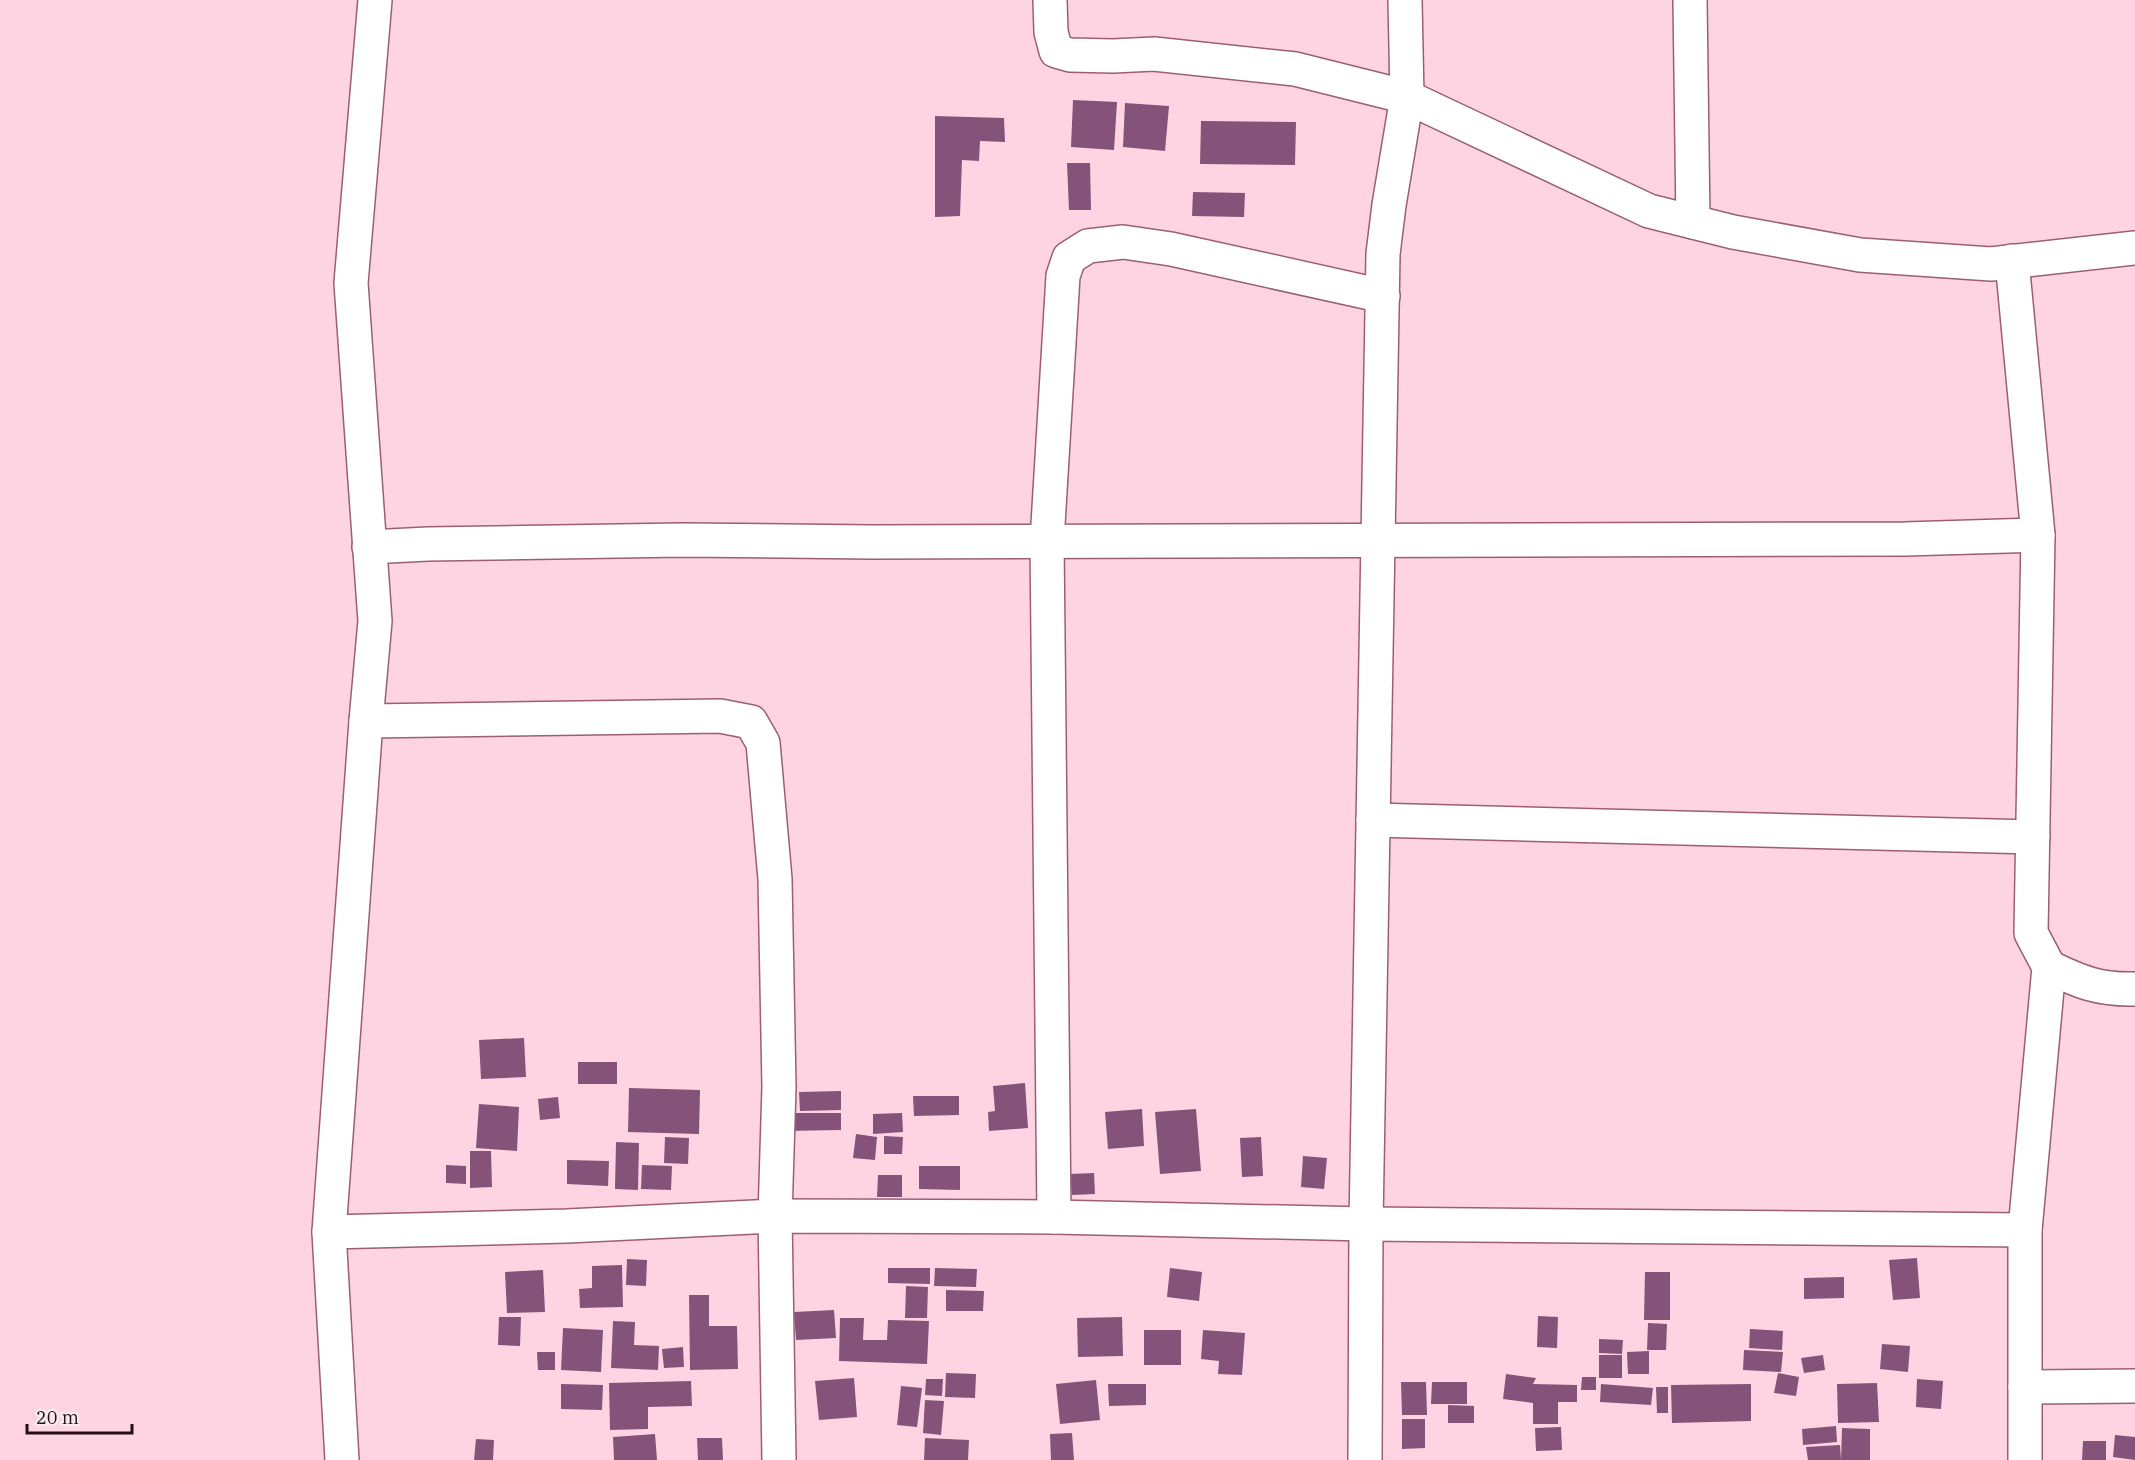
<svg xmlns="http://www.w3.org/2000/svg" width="2135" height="1460" viewBox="0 0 2135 1460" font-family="'IBM Plex Serif',serif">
<rect width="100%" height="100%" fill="#fed4e3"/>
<!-- building -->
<g fill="#85537a">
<polygon points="1073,100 1117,102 1114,150 1071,147"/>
<polygon points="1125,103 1169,106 1165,151 1123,147"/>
<polygon points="935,116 1004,118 1005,142 980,141 979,161 962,160 960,216 935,217"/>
<polygon points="1201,121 1296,122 1295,165 1200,164"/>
<polygon points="1067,163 1090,163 1091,210 1069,210"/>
<polygon points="1193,192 1245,193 1244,217 1192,216"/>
<polygon points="524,1038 526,1077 481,1079 479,1040"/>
<rect x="578" y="1062" width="39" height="22"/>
<polygon points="1025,1083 1028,1128 989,1131 988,1112 995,1111 993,1086"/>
<polygon points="629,1088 700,1090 699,1134 628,1132"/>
<polygon points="841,1091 841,1110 800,1111 799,1092"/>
<polygon points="913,1096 959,1096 959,1115 914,1116"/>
<polygon points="558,1097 560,1118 540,1120 538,1099"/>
<polygon points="479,1104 519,1107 517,1151 476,1148"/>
<polygon points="1142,1109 1144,1146 1108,1149 1105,1112"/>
<polygon points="1196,1109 1201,1171 1160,1174 1155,1112"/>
<polygon points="785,1113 841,1113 841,1130 785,1131"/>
<polygon points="902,1113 903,1132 873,1134 873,1114"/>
<polygon points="856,1134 877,1137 875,1160 853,1158"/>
<polygon points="884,1136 903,1137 902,1154 884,1154"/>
<polygon points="665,1137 689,1138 688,1164 664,1163"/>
<polygon points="1261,1137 1263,1176 1242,1177 1240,1138"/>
<polygon points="616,1142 639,1143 638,1190 615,1189"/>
<polygon points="470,1151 491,1151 492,1187 470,1188"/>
<polygon points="1303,1156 1327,1158 1324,1189 1301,1187"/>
<polygon points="567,1160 609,1161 608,1186 567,1184"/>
<polygon points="446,1165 466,1166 466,1184 446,1183"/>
<polygon points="642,1165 672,1166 671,1190 641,1189"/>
<polygon points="919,1166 960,1166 960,1190 919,1189"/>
<polygon points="1094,1173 1095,1194 1072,1195 1070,1174"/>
<polygon points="878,1175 902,1175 902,1197 877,1197"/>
<polygon points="1917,1258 1920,1298 1893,1300 1889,1260"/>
<polygon points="627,1259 647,1260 646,1286 626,1285"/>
<polygon points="622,1265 623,1307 580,1308 579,1289 592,1288 592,1266"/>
<polygon points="888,1268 930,1268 930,1284 888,1283"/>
<polygon points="935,1268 977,1269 976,1287 934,1286"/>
<polygon points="1170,1268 1202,1272 1199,1301 1167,1297"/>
<polygon points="543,1270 545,1312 507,1313 505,1272"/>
<polygon points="1645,1272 1670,1272 1670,1320 1644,1320"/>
<polygon points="1844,1277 1844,1298 1804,1299 1804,1278"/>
<polygon points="906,1286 928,1287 927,1318 905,1318"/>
<polygon points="946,1290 984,1291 983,1311 946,1311"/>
<polygon points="689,1295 709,1295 709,1326 737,1326 738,1369 690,1370"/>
<polygon points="834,1310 836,1338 796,1340 794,1312"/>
<polygon points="1538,1316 1558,1317 1557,1348 1537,1347"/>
<polygon points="499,1317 521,1317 520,1346 498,1345"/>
<polygon points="1122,1317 1123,1356 1078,1357 1077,1318"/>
<polygon points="840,1318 864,1318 863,1340 887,1340 888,1320 929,1321 927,1364 839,1361"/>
<polygon points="613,1321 635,1322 634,1345 659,1346 658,1370 611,1368"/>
<polygon points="1648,1323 1667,1324 1666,1350 1647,1350"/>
<polygon points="563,1328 603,1330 601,1372 561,1370"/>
<polygon points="1750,1329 1783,1331 1782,1350 1749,1348"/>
<rect x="1144" y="1330" width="37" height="35"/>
<polygon points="1203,1330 1245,1333 1242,1375 1218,1374 1219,1361 1201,1359"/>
<polygon points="1599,1339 1623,1340 1622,1354 1599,1353"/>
<polygon points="1882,1344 1910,1346 1908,1372 1880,1369"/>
<polygon points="683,1347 684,1367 664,1368 662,1349"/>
<polygon points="1744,1350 1783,1352 1781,1372 1743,1370"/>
<polygon points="1649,1351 1649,1374 1628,1374 1627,1352"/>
<polygon points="537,1352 555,1352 555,1370 538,1370"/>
<rect x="1599" y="1355" width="23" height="23"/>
<polygon points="1823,1355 1825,1370 1804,1373 1801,1358"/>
<polygon points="946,1373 976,1374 975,1398 945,1397"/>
<polygon points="1778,1373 1799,1377 1796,1396 1774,1393"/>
<polygon points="1506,1374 1536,1378 1533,1384 1577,1385 1577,1402 1558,1402 1558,1424 1533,1424 1533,1403 1503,1399"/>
<polygon points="1582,1377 1596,1377 1596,1390 1581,1390"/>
<polygon points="854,1378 857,1417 819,1420 815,1381"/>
<polygon points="926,1379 943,1379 942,1396 925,1395"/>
<polygon points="1917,1379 1943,1381 1941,1409 1916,1407"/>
<polygon points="1096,1380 1100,1420 1060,1424 1056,1384"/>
<polygon points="691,1381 692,1406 648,1407 648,1429 610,1430 609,1383"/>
<polygon points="1401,1382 1426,1382 1427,1415 1402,1415"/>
<polygon points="1432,1382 1467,1382 1467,1404 1431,1404"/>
<polygon points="1877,1383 1879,1422 1838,1423 1837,1384"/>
<polygon points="561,1384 603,1385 602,1410 561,1409"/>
<polygon points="1108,1384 1146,1384 1146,1405 1109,1406"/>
<polygon points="1601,1384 1653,1388 1651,1405 1600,1402"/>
<polygon points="1751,1384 1751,1421 1672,1423 1671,1385"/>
<polygon points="901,1386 922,1388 917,1427 897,1425"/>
<polygon points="1656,1387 1668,1387 1668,1413 1657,1413"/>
<polygon points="925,1400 944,1401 941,1435 923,1433"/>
<polygon points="1448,1405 1474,1406 1474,1423 1448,1423"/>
<polygon points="1402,1419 1425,1419 1425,1448 1402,1449"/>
<polygon points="1836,1426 1837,1442 1803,1445 1802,1429"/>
<polygon points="1561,1427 1562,1450 1536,1451 1535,1428"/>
<polygon points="1842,1428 1870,1429 1870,1460 1841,1460"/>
<polygon points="1072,1433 1074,1460 1051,1460 1050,1434"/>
<polygon points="655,1434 657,1460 614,1460 613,1437"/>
<polygon points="2115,1435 2135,1437 2135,1460 2113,1457"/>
<polygon points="697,1438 722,1438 723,1460 698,1460"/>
<polygon points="925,1438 969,1440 968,1460 924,1460"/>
<polygon points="476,1439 494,1440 493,1460 474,1460"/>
<polygon points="2083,1441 2106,1441 2106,1460 2082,1460"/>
<polygon points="1840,1445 1841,1460 1808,1460 1806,1447"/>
</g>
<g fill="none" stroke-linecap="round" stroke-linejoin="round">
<defs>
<g id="street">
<polyline points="1050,0 1051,32 1056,51 1070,55 1113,56 1154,54 1295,69 1407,97 1649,211 1733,232 1860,255 1991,264 2135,248"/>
<polyline points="1690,0 1693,222"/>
<polyline points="2012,261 2038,535 2031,933 2049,967 2025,1230 2025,1460"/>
<polyline points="369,547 428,544 682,540 872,542 1905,539 2038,535"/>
<polyline points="366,721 720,716 751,722 763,743 775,879 779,1087 775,1216 779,1460"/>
<polyline points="1373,820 2033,837"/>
<path d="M2049 967C2080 982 2099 990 2135 989"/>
<polyline points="1054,1217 1047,541 1063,276 1069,258 1088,246 1123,242 1171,249 1383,296"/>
<polyline points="329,1232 567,1226 775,1216 1054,1217 1366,1224 2025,1230"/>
<polyline points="2025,1387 2135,1386"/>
<polyline points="342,1460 329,1232 366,721 375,621 351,283 375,0"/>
<polyline points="1365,1460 1366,1224 1383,254 1389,205 1407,97 1405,0"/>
</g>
</defs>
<!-- street casing -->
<use href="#street" stroke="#9b5e76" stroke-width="36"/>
<!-- street -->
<use href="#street" stroke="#fff" stroke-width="33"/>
</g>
<!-- scale -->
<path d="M27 1424v9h105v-9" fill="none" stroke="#260e18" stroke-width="3"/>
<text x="36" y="1424" font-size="18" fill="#260e18" stroke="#f8eaef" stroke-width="4.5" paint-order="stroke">20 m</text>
</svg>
